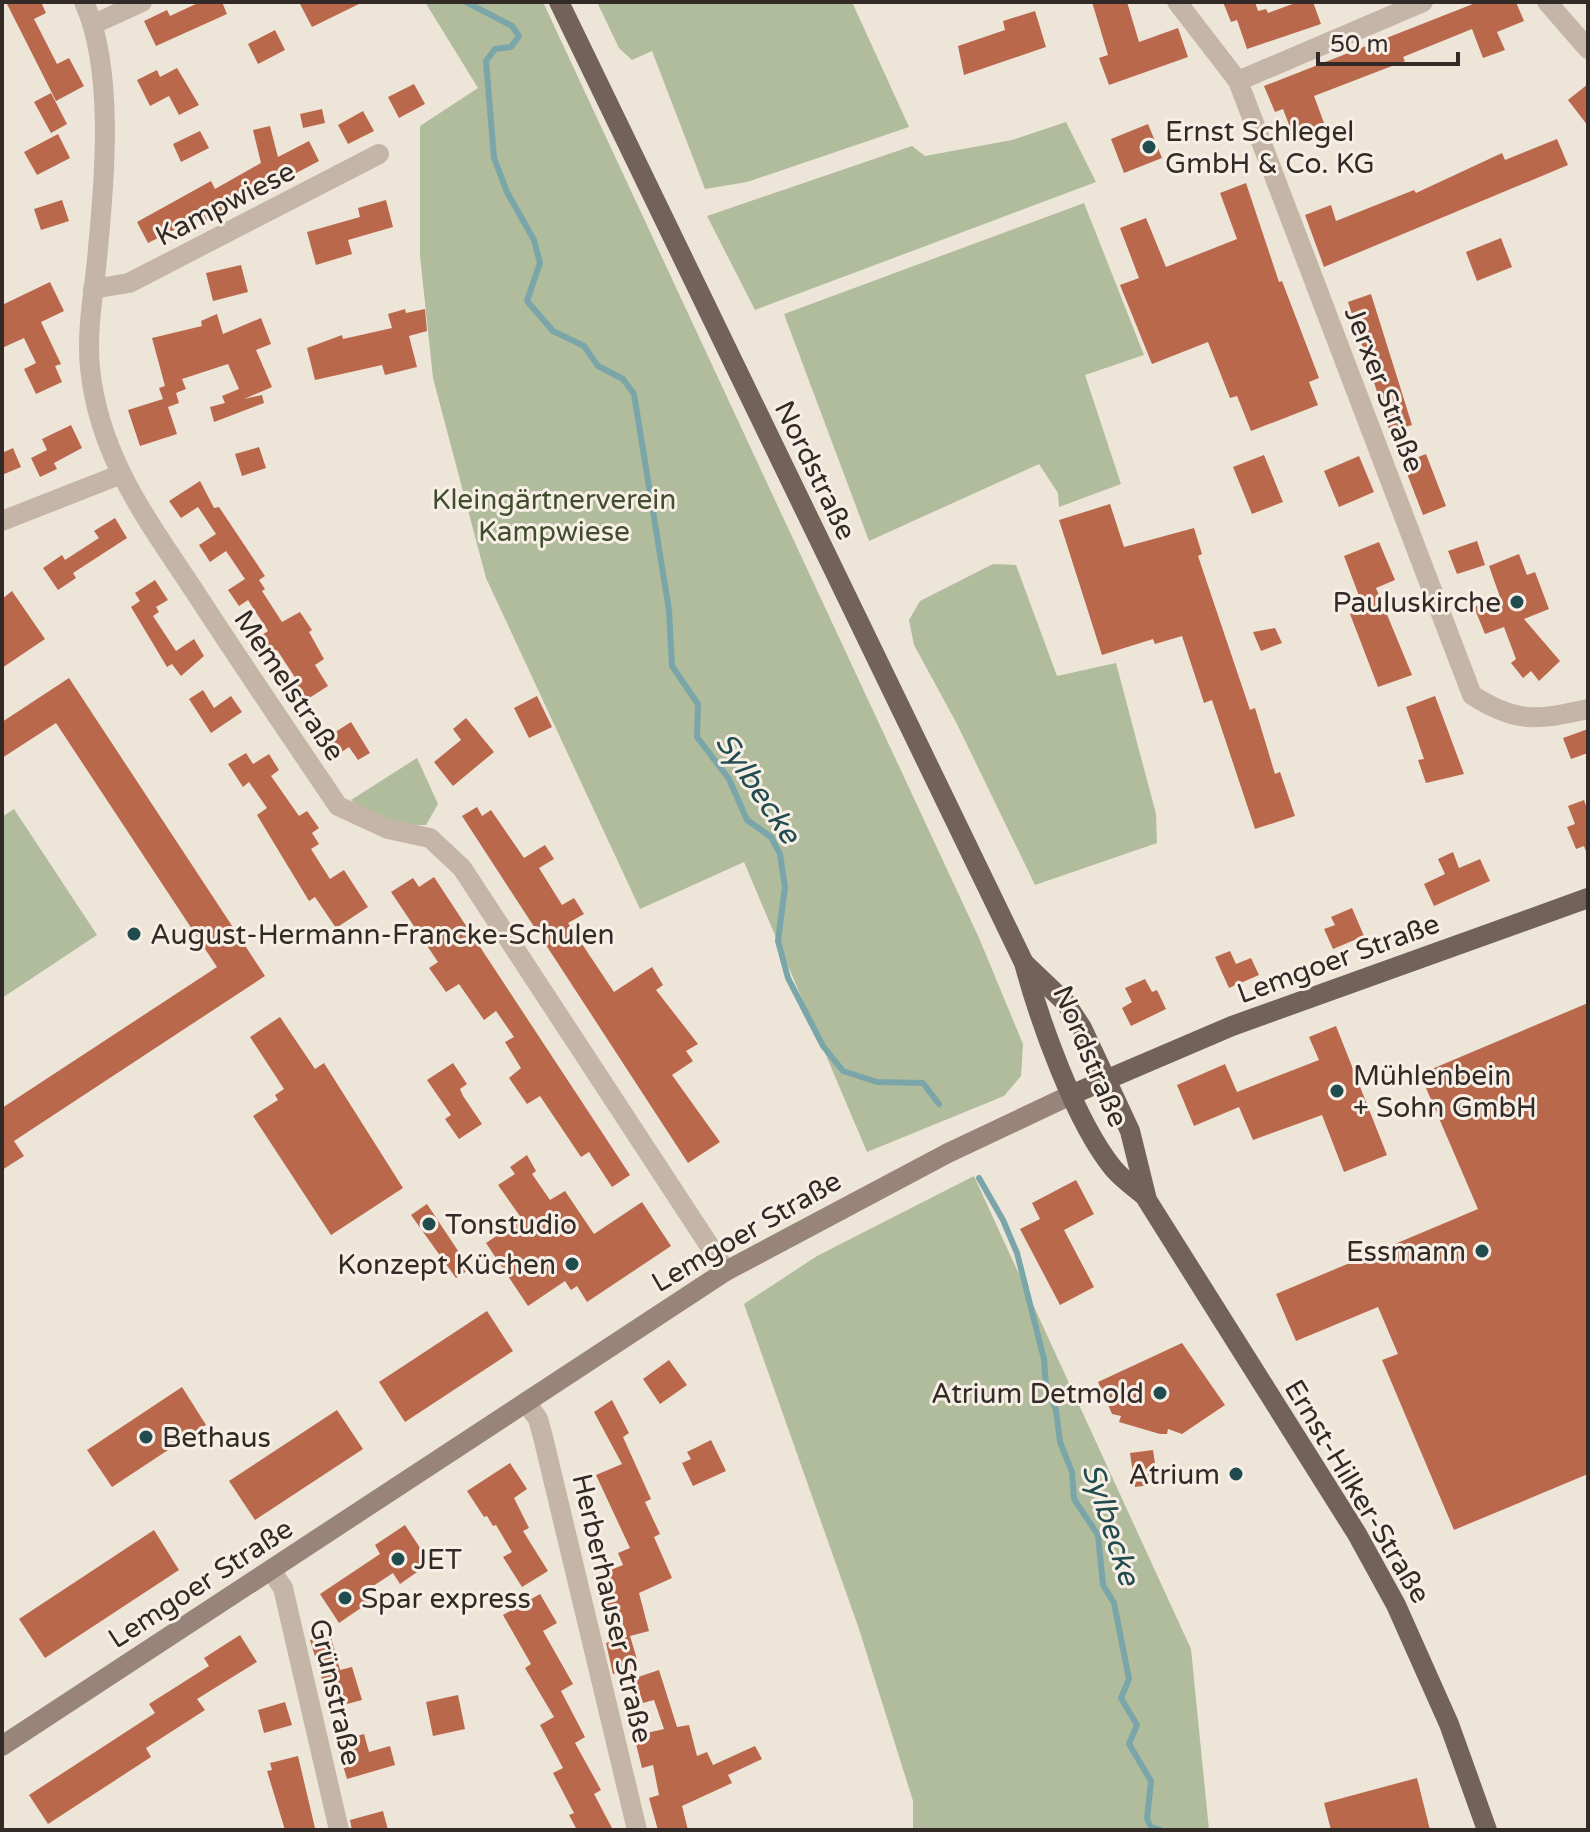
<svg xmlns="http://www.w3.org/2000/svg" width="1590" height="1832" viewBox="0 0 1590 1832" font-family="'Varela Round',sans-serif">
<rect width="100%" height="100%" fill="#eee5d9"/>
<!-- green -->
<g fill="#b0bc9b">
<polygon points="425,2 543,2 979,938 1023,1044 1021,1076 1004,1096 867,1152 744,862 640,909 486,578 433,378 420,256 420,126 478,88"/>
<polygon points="597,2 852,2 909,127 747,182 705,189 652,51 632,60 619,48"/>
<polygon points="1066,122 1096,182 755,310 707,216 912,146 925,156 1012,140"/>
<polygon points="1084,203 1144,355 1085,375 1121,484 1059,507 1058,493 1039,464 869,541 784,314"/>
<polygon points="993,564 1016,565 1057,676 1116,663 1156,814 1157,843 1035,885 957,724 914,645 909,620 920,601"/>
<path d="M417 758 438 804 426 825C397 826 374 818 351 800Z"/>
<polygon points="14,809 97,935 2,998 2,817"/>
<polygon points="974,1176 1191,1649 1209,1830 913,1830 913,1801 859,1629 744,1304 817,1256"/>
</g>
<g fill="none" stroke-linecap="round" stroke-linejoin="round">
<!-- stream -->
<g stroke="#7ba6a9" stroke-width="6">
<polyline points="466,2 512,26 519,36 511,47 495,49 486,61 494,158 507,192 534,240 540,263 527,301 553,331 584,346 598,366 623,379 634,394 669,610 672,666 698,704 697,737 729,779 747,820 771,837 780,854 785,887 778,941 788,978 823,1046 843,1071 877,1082 923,1083 939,1104"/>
<polyline points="979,1178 1003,1220 1017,1253 1044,1359 1046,1387 1056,1410 1060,1442 1072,1472 1074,1499 1098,1535 1103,1585 1114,1603 1129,1679 1121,1698 1137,1725 1129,1744 1151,1781 1147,1819 1151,1827 1161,1830"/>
</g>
</g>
<!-- building -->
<g fill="#ba684b">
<polygon points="6,2 41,2 46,13 34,19 57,64 69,58 84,86 56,101"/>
<polygon points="200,2 222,2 227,14 156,46 144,21 167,10 170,16"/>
<polygon points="299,2 363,2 312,27"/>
<polygon points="1092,2 1127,2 1139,42 1178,28 1188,57 1109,85 1099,58 1108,55"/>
<polygon points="1223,2 1255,2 1258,11 1266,9 1268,13 1298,2 1313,2 1321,24 1247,49 1237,20 1231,22"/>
<polygon points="1478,2 1516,2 1524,21 1497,32 1505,50 1483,58 1472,29 1403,57 1405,61 1314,96 1324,123 1293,135 1283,109 1275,112 1264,86"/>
<polygon points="1035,11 1046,47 964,75 958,46 1005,30 1003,21"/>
<polygon points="275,30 285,50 258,64 248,44"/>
<polygon points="177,68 199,105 179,115 169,96 150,106 137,80 157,70 160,77"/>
<polygon points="414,84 425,104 399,118 388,97"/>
<polygon points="1588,84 1588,126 1568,100"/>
<polygon points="51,93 67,124 51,133 34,102"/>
<polygon points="322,109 325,123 303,128 300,114"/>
<polygon points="363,111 374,131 348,144 338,125"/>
<polygon points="1148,124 1162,158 1124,173 1111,139"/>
<polygon points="270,126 278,157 309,141 319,161 199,224 196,219 148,243 137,222 211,181 215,189 261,163 253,130"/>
<polygon points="200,131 209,148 181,162 173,144"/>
<polygon points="58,134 70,158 37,175 24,152"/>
<polygon points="1557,139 1568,165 1324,267 1305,215 1331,205 1336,221 1414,190 1416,193 1502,153 1505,160"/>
<polygon points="1246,183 1279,282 1282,281 1319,378 1309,382 1318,405 1251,431 1237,396 1230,398 1208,342 1152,364 1120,285 1139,278 1120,228 1146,218 1166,267 1237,239 1220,193"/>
<polygon points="62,200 69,221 41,230 34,209"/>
<polygon points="386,200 393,227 348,240 352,254 316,265 307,232 360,217 358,208"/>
<polygon points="1501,238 1512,267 1477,281 1466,252"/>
<polygon points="241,265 248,292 213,301 206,273"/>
<polygon points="50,282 64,311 41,322 61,364 55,366 62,382 36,394 24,369 36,363 24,338 2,348 2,305"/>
<polygon points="1371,294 1412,425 1390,432 1348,302"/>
<polygon points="405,309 406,313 425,309 427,331 409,336 417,367 385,375 382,365 315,380 307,348 342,335 343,339 392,328 388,314"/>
<polygon points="217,314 223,334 261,318 271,344 256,350 272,387 244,399 262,395 264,403 214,422 210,407 225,403 222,396 239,389 228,364 182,379 186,389 176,393 179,403 168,407 177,434 140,446 128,410 163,399 159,388 165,386 152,338 202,326 201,321"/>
<polygon points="71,425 82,448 54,463 57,469 40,477 31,458 47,450 42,439"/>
<polygon points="259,447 266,468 242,476 235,454"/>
<polygon points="13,448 21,467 2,475 2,453"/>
<polygon points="1426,454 1446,506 1423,515 1403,463"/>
<polygon points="1264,455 1283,502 1252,514 1233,467"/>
<polygon points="1359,456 1374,492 1339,507 1324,471"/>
<polygon points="200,481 214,508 219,507 265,576 259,580 265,589 262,591 282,622 300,612 312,630 309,632 324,659 315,665 328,686 303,702 292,686 298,682 277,650 270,654 259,637 268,631 248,600 239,606 228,590 245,579 226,551 210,562 199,545 216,534 198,507 181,518 169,501"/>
<polygon points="1110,504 1124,547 1194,528 1202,554 1198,556 1250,710 1255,708 1275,774 1280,772 1295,816 1255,829 1212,700 1204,703 1182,636 1155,644 1153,639 1102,655 1059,520"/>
<polygon points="115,518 127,538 73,573 76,578 58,590 43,568 62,555 65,560 99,538 94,531"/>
<polygon points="1477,541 1485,565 1457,574 1448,551"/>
<polygon points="1379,542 1395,580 1376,588 1412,675 1378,687 1350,614 1364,609 1344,556"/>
<polygon points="1519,554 1527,575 1535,572 1549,609 1524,619 1560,661 1539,681 1531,671 1523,678 1511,663 1516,659 1504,627 1485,634 1474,607 1500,597 1489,566"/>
<polygon points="155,580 168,600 156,607 159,612 153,616 176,651 194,639 204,656 181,676 172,664 167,667 131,607 140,601 135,593"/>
<polygon points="12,591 45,639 2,668 2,599"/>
<polygon points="1275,628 1282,643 1261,651 1253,632"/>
<polygon points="69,678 265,976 14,1141 24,1156 2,1170 2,1108 217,967 56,723 2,758 2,722"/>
<polygon points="203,690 214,708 231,696 242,712 211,733 189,699"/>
<polygon points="537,696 552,727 529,738 514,708"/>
<polygon points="1435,696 1464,774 1426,783 1418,760 1424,759 1406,707"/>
<polygon points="466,718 494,752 453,786 434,762 461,740 453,729"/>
<polygon points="351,722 370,753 358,760 349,747 337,755 326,738"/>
<polygon points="1588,729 1588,753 1571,759 1563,738"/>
<polygon points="246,753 253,764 269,754 279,770 271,776 299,816 307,811 319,828 312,833 319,844 311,849 330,879 344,870 368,907 336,928 315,897 309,901 266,830 257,815 267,808 249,782 243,787 228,764"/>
<polygon points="1584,800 1588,812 1587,854 1584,846 1576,849 1567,827 1575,824 1568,806"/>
<polygon points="477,807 482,816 491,810 524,858 545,845 554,859 539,868 562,905 574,898 584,914 568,923 614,992 652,967 663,985 656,990 698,1044 686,1051 693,1061 672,1075 720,1142 688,1163 462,816"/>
<polygon points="1453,852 1459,868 1480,859 1490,881 1434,906 1424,884 1445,874 1438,859"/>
<polygon points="434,877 630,1175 612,1187 589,1152 581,1157 540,1096 527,1104 509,1078 521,1068 505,1042 514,1037 496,1011 484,1020 459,984 446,992 429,968 438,962 391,892 413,878 419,887"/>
<polygon points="1352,908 1364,936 1333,949 1324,929 1335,925 1331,917"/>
<polygon points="1230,951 1236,964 1251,958 1259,975 1229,988 1215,957"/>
<polygon points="1145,979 1152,992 1157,990 1166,1009 1131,1026 1122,1008 1132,1002 1125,988"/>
<polygon points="1588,1003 1588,1474 1454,1530 1382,1360 1398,1354 1378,1307 1296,1341 1276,1294 1478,1209 1420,1074"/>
<polygon points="280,1017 315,1069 324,1063 403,1188 331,1235 253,1116 278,1100 275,1095 284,1089 250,1037"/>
<polygon points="1336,1026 1387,1155 1344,1172 1322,1115 1253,1140 1239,1107 1194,1126 1177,1085 1225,1064 1237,1092 1319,1060 1309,1037"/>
<polygon points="453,1063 467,1084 460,1089 463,1096 482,1124 459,1139 445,1119 451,1115 427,1080"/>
<polygon points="527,1155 536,1171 532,1174 550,1200 565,1191 594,1234 642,1202 671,1246 587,1302 577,1286 571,1290 565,1281 528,1306 486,1243 522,1219 498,1185 515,1174 510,1167"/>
<polygon points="1076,1180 1094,1214 1064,1230 1094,1287 1060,1305 1020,1229 1040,1219 1032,1203"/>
<polygon points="427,1204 470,1269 456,1278 411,1215"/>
<polygon points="487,1311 513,1351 405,1422 379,1382"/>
<polygon points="1182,1343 1225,1405 1182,1434 1168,1429 1167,1434 1160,1434 1119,1422 1121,1416 1112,1414 1098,1382"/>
<polygon points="669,1360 687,1385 660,1404 643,1379"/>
<polygon points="182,1387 206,1425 112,1487 87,1450"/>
<polygon points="612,1400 629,1433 623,1437 651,1499 645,1502 660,1534 654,1537 672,1578 639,1593 649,1631 630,1636 639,1666 613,1674 606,1643 627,1637 617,1605 607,1609 595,1576 623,1565 618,1553 630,1548 596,1475 622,1464 594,1412"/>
<polygon points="337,1410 363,1449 255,1520 229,1481"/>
<polygon points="711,1440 726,1471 693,1486 682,1463 691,1459 687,1452"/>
<polygon points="1153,1450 1158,1484 1135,1487 1130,1453"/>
<polygon points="510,1463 527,1489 514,1498 529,1528 523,1531 548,1571 522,1587 503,1557 512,1552 496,1525 493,1526 487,1516 484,1517 467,1491"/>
<polygon points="405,1525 430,1563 400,1584 393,1573 364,1592 371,1601 339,1623 320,1594 380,1554 375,1545"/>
<polygon points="154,1530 179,1570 45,1658 19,1619"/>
<polygon points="540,1594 557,1623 543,1631 573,1684 561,1691 585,1737 575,1743 601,1790 594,1794 613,1830 577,1830 569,1815 574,1813 553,1773 563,1768 540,1725 554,1717 525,1668 531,1664 503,1615"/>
<polygon points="330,1634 340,1670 352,1667 362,1700 347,1704 346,1697 329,1702 310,1640"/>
<polygon points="240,1635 257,1662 197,1699 205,1710 146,1748 151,1757 48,1824 29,1795 155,1713 149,1704 209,1666 204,1658"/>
<polygon points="659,1670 677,1727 689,1725 697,1756 707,1752 713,1765 755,1746 762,1759 728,1775 732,1783 682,1806 688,1830 658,1830 649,1798 659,1795 653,1765 642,1768 634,1736 664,1729 654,1700 643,1703 635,1678"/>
<polygon points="458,1695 465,1729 433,1736 426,1702"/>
<polygon points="285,1702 292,1725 264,1733 258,1710"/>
<polygon points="364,1734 369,1752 390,1746 395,1765 347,1779 336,1742"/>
<polygon points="298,1756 315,1828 285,1830 267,1771 272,1770 270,1763"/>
<polygon points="1417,1778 1430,1830 1331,1830 1324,1803"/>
<polygon points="383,1811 388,1830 352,1830 350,1820"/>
</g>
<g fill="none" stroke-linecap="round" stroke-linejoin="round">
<!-- minor -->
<g stroke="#c5b5a7" stroke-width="20">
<path d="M84 2C114 68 105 176 98 248 95 289 86 326 90 368 99 458 149 522 197 595 243 666 291 736 338 806L388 829 430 838 462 868 726 1271"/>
<path d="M1177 2 1238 81 1472 695C1517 724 1538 720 1588 709"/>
<polyline points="1547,2 1588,49"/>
<polyline points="94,24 142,2"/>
<polyline points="1238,81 1423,2"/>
<polyline points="93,289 129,283 379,154"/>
<polyline points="2,521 119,475"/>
<polyline points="526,1402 538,1419 543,1437 637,1830"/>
<polyline points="271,1570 283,1588 339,1830"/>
</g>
<!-- secondary -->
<polyline stroke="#988478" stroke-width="20" points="2,1746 726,1271 948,1153 1073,1094"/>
<!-- primary -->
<g stroke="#736259" stroke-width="20">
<path d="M559 2 1024 963C1040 1022 1075 1121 1113 1168 1122 1179 1135 1188 1146 1197"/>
<polyline points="1024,963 1065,1002 1082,1028 1130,1131 1147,1200 1357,1534 1396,1605 1449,1724 1487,1830"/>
<polyline points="1073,1094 1232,1026 1588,898"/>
</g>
</g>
<!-- markers -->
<g fill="#204c4f" stroke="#f7efe5" stroke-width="3">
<circle cx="1149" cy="147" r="8"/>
<circle cx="1517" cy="602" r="8"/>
<circle cx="134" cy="934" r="8"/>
<circle cx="1337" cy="1091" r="8"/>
<circle cx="429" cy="1224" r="8"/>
<circle cx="1482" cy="1251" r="8"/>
<circle cx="572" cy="1264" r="8"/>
<circle cx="1160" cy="1393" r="8"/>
<circle cx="146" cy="1437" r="8"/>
<circle cx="1236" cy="1474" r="8"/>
<circle cx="398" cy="1559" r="8"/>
<circle cx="345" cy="1598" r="8"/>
</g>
<g text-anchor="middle" stroke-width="6" stroke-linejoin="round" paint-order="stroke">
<!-- poi labels -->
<g font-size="28" fill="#322a26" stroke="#f7efe5" text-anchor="start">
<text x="1165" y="141">Ernst Schlegel<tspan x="1165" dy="32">GmbH &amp; Co. KG</tspan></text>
<text x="1501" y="612" text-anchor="end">Pauluskirche</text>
<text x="150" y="944">August-Hermann-Francke-Schulen</text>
<text x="1353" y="1085">Mühlenbein<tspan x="1353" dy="32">+ Sohn GmbH</tspan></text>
<text x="445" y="1234">Tonstudio</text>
<text x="1466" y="1261" text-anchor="end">Essmann</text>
<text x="556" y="1274" text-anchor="end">Konzept Küchen</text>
<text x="1144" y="1403" text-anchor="end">Atrium Detmold</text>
<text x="162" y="1447">Bethaus</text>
<text x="1220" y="1484" text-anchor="end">Atrium</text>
<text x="414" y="1569">JET</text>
<text x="361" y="1608">Spar express</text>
</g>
<!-- street labels -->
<g font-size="28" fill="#322a26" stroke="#f7efe5">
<text transform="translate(225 203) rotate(-27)" y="10">Kampwiese</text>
<text transform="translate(1385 389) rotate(69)" y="10">Jerxer Straße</text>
<text transform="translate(816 470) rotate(64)" y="10">Nordstraße</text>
<text transform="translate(290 685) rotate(56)" y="10">Memelstraße</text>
<text transform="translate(1338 958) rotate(-20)" y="10">Lemgoer Straße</text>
<text transform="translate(1091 1056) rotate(67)" y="10">Nordstraße</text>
<text transform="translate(746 1231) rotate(-30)" y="10">Lemgoer Straße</text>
<text transform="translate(1358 1491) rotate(59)" y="10">Ernst-Hilker-Straße</text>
<text transform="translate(200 1583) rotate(-33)" y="10">Lemgoer Straße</text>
<text transform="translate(613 1608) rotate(77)" y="10">Herberhauser Straße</text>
<text transform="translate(336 1692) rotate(77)" y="10">Grünstraße</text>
</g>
<!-- park labels -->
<g font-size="28" fill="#414e2d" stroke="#f7efe5">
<text x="554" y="509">Kleingärtnerverein<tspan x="554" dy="32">Kampwiese</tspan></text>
</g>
<!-- water labels -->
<g font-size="30" font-style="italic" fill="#204c4f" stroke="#f7efe5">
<text transform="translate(758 788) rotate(56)" y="10">Sylbecke</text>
<text transform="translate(1111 1524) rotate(72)" y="10">Sylbecke</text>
</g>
</g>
<!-- border -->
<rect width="1590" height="1832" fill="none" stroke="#322a26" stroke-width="8"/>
<!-- scale -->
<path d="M1318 52v12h140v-12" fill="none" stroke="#322a26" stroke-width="4"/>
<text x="1330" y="52" font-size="24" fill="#322a26" stroke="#f7efe5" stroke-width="6" paint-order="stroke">50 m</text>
</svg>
